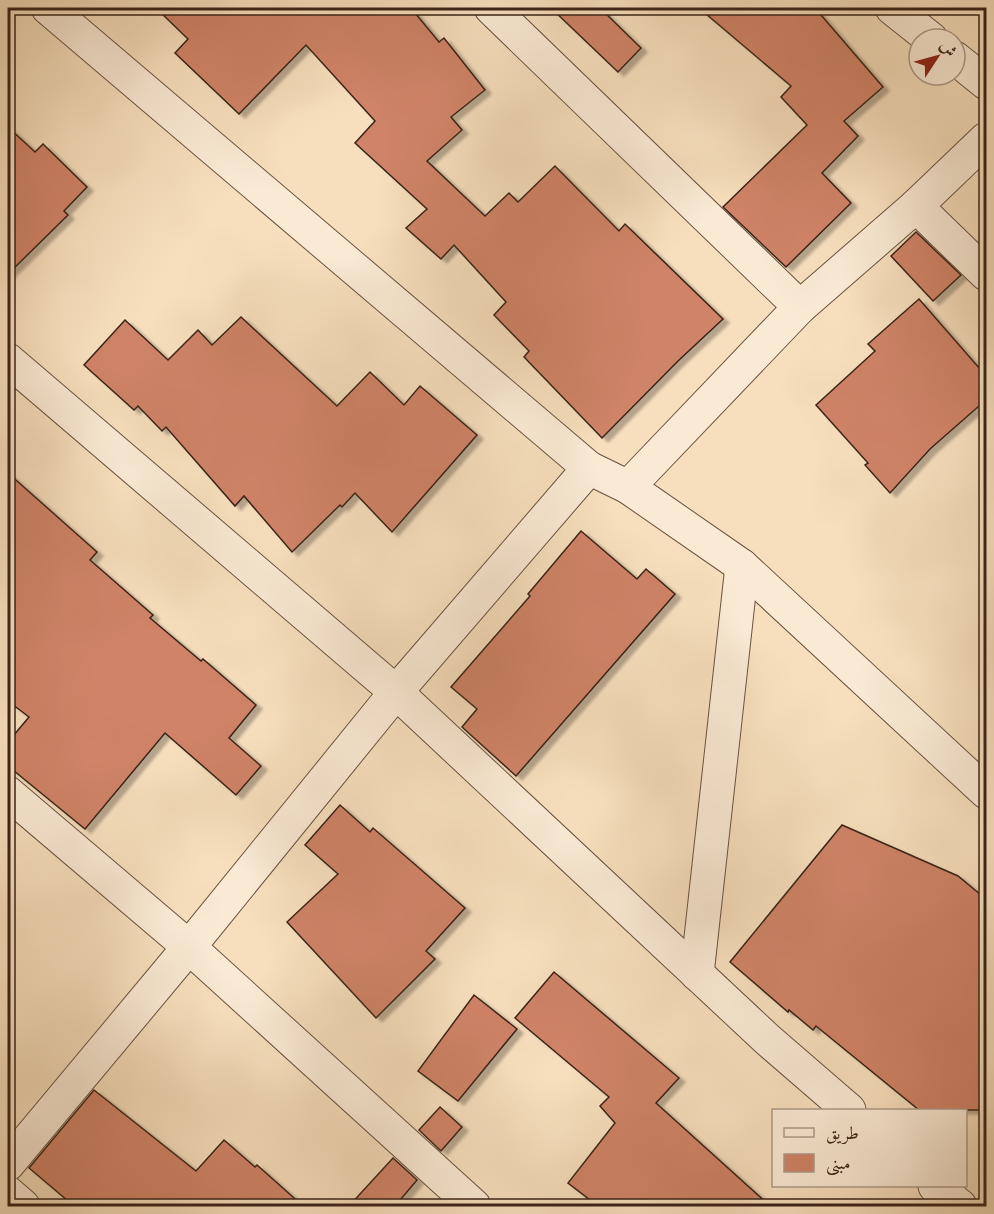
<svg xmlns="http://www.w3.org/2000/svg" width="994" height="1214" viewBox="0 0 994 1214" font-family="Alegreya,Amiri,serif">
<defs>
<filter id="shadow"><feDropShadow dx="6" dy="4" stdDeviation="1.5" flood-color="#0004"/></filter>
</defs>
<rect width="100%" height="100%" fill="#f7dfbd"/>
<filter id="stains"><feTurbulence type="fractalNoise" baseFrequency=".00333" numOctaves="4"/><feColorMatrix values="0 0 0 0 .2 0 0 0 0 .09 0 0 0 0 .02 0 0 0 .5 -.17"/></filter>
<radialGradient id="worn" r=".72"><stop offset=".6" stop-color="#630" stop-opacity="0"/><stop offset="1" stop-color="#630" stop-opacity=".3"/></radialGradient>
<!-- building -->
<g fill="#cf8368" stroke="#3a2418" stroke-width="1.5" filter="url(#shadow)">
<polygon points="156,8 411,8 439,42 444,38 485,90 451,117 462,130 427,161 485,216 509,193 518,202 555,166 619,231 625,224 723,319 678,361 602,438 524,357 529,351 494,315 506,302 454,245 441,259 406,228 427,209 355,143 375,121 306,45 239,114 175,53 188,39"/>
<polygon points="551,8 600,8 641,48 618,72"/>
<polygon points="699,8 815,8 883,87 844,121 858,136 822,173 851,203 786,267 723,207 807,125 781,97 791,86"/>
<polygon points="8,127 35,152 43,144 87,187 64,211 68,215 8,274"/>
<polygon points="916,232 961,275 933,301 891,256"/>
<polygon points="919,299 987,377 987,399 930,449 890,493 865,465 868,463 816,405 875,351 868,344"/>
<polygon points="241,317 337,406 370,372 404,405 420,386 477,435 392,532 355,493 342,507 340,505 292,552 244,496 235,506 166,427 162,431 138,406 134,410 84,365 125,320 168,360 198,330 212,345"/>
<polygon points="8,473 97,552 90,560 153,615 150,618 201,661 203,659 256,705 229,738 261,766 236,795 165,733 85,829 8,766 8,742 29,717 8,701"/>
<polygon points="581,531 637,579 646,569 675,594 516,776 462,727 477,709 451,687 530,596 528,594"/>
<polygon points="340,805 370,832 373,828 465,908 426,951 435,959 376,1018 287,922 338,874 305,845"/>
<polygon points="842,825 958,876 987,900 987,1110 919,1110 816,1026 813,1030 789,1010 788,1012 730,962"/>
<polygon points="554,972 679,1078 656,1103 770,1206 598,1206 568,1183 615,1123 600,1106 609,1097 515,1018"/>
<polygon points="474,995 517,1029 458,1101 418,1071"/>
<polygon points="94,1090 196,1171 224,1140 255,1167 257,1165 303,1206 74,1206 29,1168"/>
<polygon points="440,1107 462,1127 441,1151 419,1130"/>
<polygon points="393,1158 417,1180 395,1206 349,1206"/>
</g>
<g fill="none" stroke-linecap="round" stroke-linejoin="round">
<defs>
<g id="minor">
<polyline points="48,8 589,468 628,487 742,566 986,792"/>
<polyline points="491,8 800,307"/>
<polyline points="892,8 931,39"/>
<polyline points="955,58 986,83"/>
<polyline points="916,206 986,274"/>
<polyline points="8,360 396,692 768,1040 849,1110"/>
<polyline points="628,487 800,307 916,206 986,139"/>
<polyline points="8,793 189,947 474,1206"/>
<polyline points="697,974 742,566"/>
<polyline points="8,1164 189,947 396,692 589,468"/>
<polyline points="935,1186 960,1206"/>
<polyline points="8,1193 23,1206"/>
</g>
</defs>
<!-- minor casing -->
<use href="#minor" stroke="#695341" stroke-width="35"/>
<!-- minor -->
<use href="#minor" stroke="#faead4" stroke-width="33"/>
</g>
<!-- margin -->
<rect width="994" height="1214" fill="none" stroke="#f7dfbd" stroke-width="30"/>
<rect x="9" y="9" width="976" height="1196" fill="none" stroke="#3a2418" stroke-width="3"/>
<rect x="15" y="15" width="964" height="1184" fill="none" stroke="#3a2418" stroke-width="1.5"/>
<!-- legend -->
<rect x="772" y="1109" width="195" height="78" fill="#faead4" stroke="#ad9b89" stroke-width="1.5"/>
<rect x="784" y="1128" width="30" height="9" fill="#faead4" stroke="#ad9b89" stroke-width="1.5"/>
<text x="826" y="1139" font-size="18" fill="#3a2418">طريق</text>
<rect x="784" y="1154" width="30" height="18" fill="#cf8368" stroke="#ad9b89" stroke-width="1.5"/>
<text x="826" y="1169" font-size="18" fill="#3a2418">مبنى</text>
<!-- north arrow -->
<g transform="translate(937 57) rotate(54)"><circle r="28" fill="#faead4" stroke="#ad9b89" stroke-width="1.5"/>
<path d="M0-4.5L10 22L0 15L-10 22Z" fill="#8f2418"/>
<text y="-9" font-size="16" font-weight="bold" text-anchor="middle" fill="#3a2418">ش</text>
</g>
<rect width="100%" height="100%" filter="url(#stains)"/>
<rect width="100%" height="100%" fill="url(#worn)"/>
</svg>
